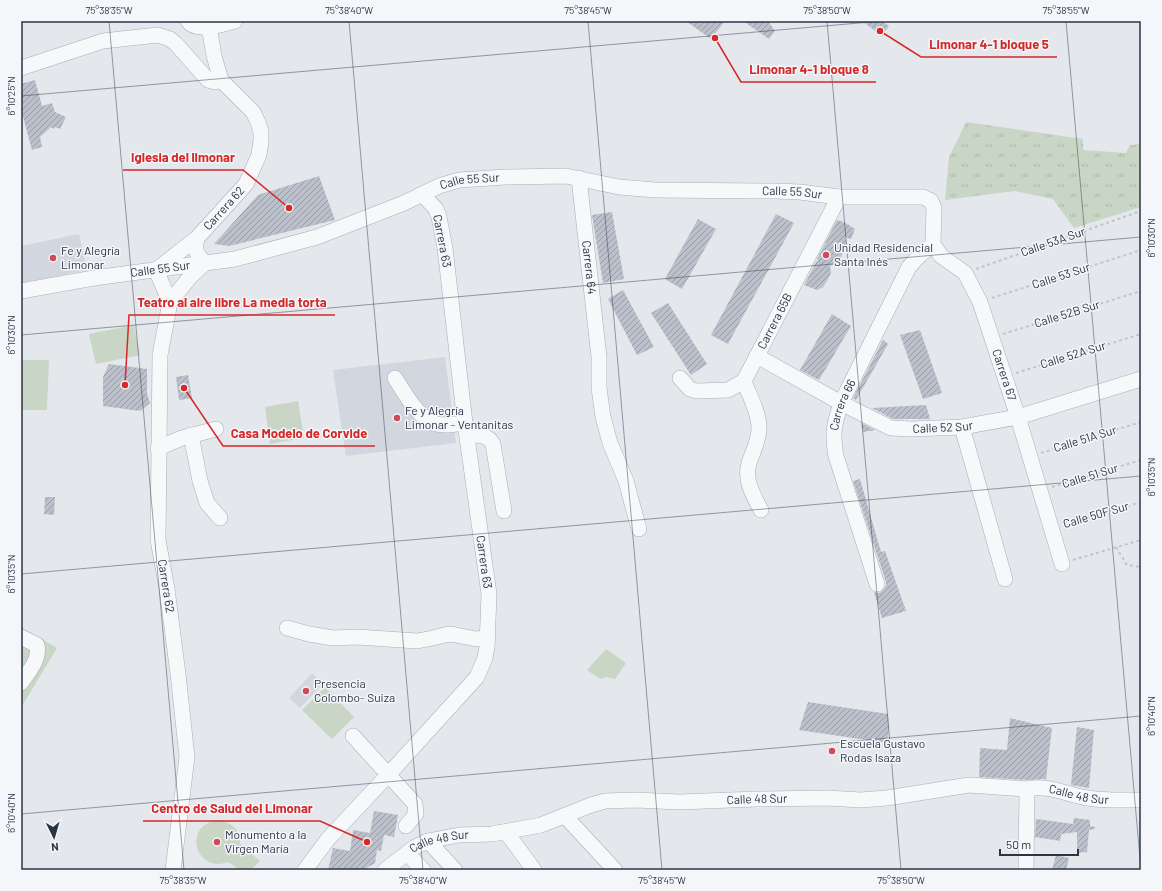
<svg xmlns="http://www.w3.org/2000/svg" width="1162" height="891" viewBox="0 0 1162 891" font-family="Barlow,sans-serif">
<defs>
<pattern id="grass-tufts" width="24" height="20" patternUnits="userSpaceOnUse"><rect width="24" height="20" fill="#c9d6c5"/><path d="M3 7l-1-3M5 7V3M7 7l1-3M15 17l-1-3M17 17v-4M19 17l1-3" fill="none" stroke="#adb8ab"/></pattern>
<pattern id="building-hatch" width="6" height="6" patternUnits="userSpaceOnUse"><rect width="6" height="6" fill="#bbc0ca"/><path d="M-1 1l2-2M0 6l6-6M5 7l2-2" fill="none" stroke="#989da6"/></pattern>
</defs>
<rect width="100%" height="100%" fill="#e4e7ec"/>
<!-- built -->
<g fill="#d2d6de">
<polygon points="79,234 87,270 21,283 21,246"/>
<polygon points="445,357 456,443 346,456 333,370"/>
<polygon points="312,673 323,684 300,708 289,698"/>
</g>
<!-- grass -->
<polygon fill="url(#grass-tufts)" points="966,122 1083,139 1083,150 1126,153 1130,145 1141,144 1141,207 1074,228 1053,199 1015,191 945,200 949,157"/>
<!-- green -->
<g fill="#c9d6c5">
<polygon points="134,325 140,355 96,364 89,334"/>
<polygon points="21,360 49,360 47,410 21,410"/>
<polygon points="298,401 304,438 270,444 265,407"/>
<polygon points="21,627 57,648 22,706 21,706"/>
<polygon points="606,649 626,663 615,679 607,677 600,679 587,670"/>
<polygon points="325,687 354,717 332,739 302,710"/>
<path d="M217 820C231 822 241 829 240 844L260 861 251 870H240L228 862C197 874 181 827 217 820Z"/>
</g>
<!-- building -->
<g fill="url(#building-hatch)">
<polygon points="686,21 725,21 711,39"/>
<polygon points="743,21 768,21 775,31 769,39"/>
<polygon points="862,21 882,21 889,26 882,36"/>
<polygon points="35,80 42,106 52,103 55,112 66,117 60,129 55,127 54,129 51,127 40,137 42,147 32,150 21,109 21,108 23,107 21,98 21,84"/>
<polygon points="319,176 335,220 229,246 214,244 258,195"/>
<polygon points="612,212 624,279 603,283 592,215"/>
<polygon points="776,214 794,223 728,344 711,335"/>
<polygon points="698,219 716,229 682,289 665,279"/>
<polygon points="837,220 844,222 855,229 851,239 845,237 847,247 844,252 837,262 830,266 831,273 828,279 823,287 817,290 804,285 816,262 818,261 817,259"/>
<polygon points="623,290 654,347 637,355 608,299"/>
<polygon points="668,303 707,364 691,375 651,313"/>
<polygon points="832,314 851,326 819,380 800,370"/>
<polygon points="920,330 942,393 923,399 900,335"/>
<polygon points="883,340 888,344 856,400 853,398"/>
<polygon points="109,364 147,369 147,394 150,403 140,411 103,406 103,377"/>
<polygon points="188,375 192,398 179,400 176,377"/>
<polygon points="926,405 930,419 893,419 872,408"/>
<polygon points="861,423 875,430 863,432"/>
<polygon points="860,479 881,552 885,551 906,611 882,618 874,592 879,593 883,590 886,586 886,582 853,481"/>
<polygon points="45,497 55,497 54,515 44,514"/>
<polygon points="808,702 888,714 889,728 887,743 799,730"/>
<polygon points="1010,718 1052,728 1046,779 1027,780 979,777 980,748 1007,750"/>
<polygon points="1077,727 1094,730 1089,788 1071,785"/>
<polygon points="374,811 398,815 394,837 384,835 381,851 377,850 375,863 363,870 328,870 333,848 350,851 353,830 370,833"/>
<polygon points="1074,818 1090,820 1090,826 1095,827 1095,829 1089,830 1087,852 1077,853 1077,832 1061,834 1060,841 1035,837 1036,819 1073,824"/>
<polygon points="1056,855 1069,858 1066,870 1052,870"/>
</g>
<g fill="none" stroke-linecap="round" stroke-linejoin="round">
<defs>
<g id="minor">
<path d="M188 21C196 33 223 24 235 21"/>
<polyline points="21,68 103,41 158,35 170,39 176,44 208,80 215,82 221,80"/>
<path id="s1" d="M579 178 599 357V388L603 417 610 443 626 481 639 529"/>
<path id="s2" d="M21 291 94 278 235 259 317 237 404 203 439 186 459 180 506 177 566 176 619 187 655 190 777 191 800 192 839 197H923L931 201 934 208 933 244 941 256 965 273 980 302 1018 417 1062 564"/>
<path id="s3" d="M170 302 156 270 197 238 246 184 259 155 261 141V132L258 122 253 112 221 80 214 56 209 26"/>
<path id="s4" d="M757 356 841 403 891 428 912 429 962 427 1018 417 1141 379"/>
<path d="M395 378C404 392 418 418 434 423 443 427 455 424 465 423"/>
<path id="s5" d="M680 378 690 389 696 391 728 390 744 381 839 197"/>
<path d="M744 381C749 395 759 412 759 428 759 441 753 451 749 463 744 480 753 495 761 510"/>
<polyline points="962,427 1005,579"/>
<polyline points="191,435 200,481 207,503 220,518"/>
<path d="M467 435C476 435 488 434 493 444L504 511"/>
<polyline points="158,448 182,438 216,429"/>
<path id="s6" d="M877 584 836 456C832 433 834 425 841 403L909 267 920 255 933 244"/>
<polyline points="287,628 309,634 333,638 357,637 417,641 433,638 444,635 451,634 476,639 488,638"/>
<path d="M21 637 37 645C40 660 29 671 21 683"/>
<polyline points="353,736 415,804 416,814 406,826"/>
<polyline points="565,816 615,870"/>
<polyline points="505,832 512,840 534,870"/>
<polyline points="428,841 455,870"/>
<polyline points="407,853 423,870"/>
<path d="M173 870 187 757 178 674 167 589 158 540 160 355 170 302 190 277 205 263C196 253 194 251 197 238"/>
<polyline points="305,870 328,839 388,775 477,677 485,658 487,647 489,594 465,423 445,248 439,217 436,209 422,194"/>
<path id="s7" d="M385 870 415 847 428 841 459 835 492 834 541 825 591 805 605 801 636 800 679 802 757 799 827 798 861 800 887 798 969 785 1027 789C1048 784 1067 795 1088 798 1106 801 1123 800 1141 800"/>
<polyline points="1026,870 1027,789"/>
</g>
</defs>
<!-- minor casing -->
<use href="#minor" stroke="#a9aeb7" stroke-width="16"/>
<!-- path -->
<g stroke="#c2c5cb" stroke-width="2" stroke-dasharray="3 3" stroke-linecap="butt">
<polyline points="976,269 1141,211"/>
<polyline points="992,298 1141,250"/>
<polyline points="1003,334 1141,291"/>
<polyline points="1016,373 1141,334"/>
<polyline points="1041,453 1141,422"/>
<polyline points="1052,487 1141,460"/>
<polyline points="1064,525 1141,502"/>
<polyline points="1116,547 1127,565 1141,567"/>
<polyline points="1073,560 1141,540"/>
</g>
<!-- minor -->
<use href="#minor" stroke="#f7f8fa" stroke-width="15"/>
</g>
<!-- ticks -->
<path fill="none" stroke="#2b3445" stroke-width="1" stroke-opacity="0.45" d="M109 21 184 870M349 21 423 870M588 21 662 870M827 21 901 870M1066 21 1141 870M21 96 882 21M21 335 1141 237M21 574 1141 476M21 814 1141 716"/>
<!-- markers -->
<g fill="#d1495b" stroke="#f4f6f9" stroke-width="1.5">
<circle cx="826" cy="255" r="4"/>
<circle cx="53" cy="258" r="4"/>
<circle cx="397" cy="418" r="4"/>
<circle cx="306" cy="691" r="4"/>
<circle cx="832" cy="751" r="4"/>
<circle cx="217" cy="842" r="4"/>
</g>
<g text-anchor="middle" stroke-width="3" stroke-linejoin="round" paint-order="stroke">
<!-- street labels -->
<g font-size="12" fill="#2b3445" stroke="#f4f6f9">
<text dy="4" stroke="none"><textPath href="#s2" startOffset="465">Calle 55 Sur</textPath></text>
<text dy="4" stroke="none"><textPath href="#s2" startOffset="789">Calle 55 Sur</textPath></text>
<text dy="4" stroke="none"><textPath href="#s3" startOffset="127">Carrera 62</textPath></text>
<text transform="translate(442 241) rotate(79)" y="4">Carrera 63</text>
<text transform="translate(1053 242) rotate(-19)" y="4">Calle 53A Sur</text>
<text dy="4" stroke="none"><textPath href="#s1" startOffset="90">Carrera 64</textPath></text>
<text dy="4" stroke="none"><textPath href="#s2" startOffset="141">Calle 55 Sur</textPath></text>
<text transform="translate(1061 276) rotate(-18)" y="4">Calle 53 Sur</text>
<text transform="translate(1067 314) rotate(-17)" y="4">Calle 52B Sur</text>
<text dy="4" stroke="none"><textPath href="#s5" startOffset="139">Carrera 65B</textPath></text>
<text transform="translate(1073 355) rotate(-17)" y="4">Calle 52A Sur</text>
<text dy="4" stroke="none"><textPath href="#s2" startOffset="1126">Carrera 67</textPath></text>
<text dy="4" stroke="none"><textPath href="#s6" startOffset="187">Carrera 66</textPath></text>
<text dy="4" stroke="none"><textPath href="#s4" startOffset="204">Calle 52 Sur</textPath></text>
<text transform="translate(1085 439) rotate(-17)" y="4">Calle 51A Sur</text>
<text transform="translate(1090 476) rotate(-17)" y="4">Calle 51 Sur</text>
<text transform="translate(1096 515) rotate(-16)" y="4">Calle 50F Sur</text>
<text transform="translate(484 562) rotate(82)" y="4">Carrera 63</text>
<text transform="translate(166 586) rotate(81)" y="4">Carrera 62</text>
<text dy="4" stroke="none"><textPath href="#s7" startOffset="711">Calle 48 Sur</textPath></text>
<text dy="4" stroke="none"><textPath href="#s7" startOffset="387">Calle 48 Sur</textPath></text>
<text dy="4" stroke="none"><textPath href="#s7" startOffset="63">Calle 48 Sur</textPath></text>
</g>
<!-- poi labels -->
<g font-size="12" fill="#2b3445" stroke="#f4f6f9" text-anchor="start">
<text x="834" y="252">Unidad Residencial<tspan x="834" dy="14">Santa Inés</tspan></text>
<text x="61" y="255">Fe y Alegría<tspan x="61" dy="14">Limonar</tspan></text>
<text x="405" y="415">Fe y Alegría<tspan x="405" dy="14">Limonar - Ventanitas</tspan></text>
<text x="314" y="688">Presencia<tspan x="314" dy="14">Colombo- Suiza</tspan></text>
<text x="840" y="748">Escuela Gustavo<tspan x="840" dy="14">Rodas Isaza</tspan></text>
<text x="225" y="839">Monumento a la<tspan x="225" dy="14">Virgen María</tspan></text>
</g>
</g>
<!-- callouts -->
<path fill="none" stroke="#d62828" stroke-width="1.5" d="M880 31L921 57H1057M715 38L741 82H876M289 208L243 170H123M125 385L129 315H335M184 388L223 446H375M367 842L320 821H143"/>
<g fill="#d62828" stroke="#f4f6f9" stroke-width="1.5">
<circle cx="880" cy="31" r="4"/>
<circle cx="715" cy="38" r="4"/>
<circle cx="289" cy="208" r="4"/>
<circle cx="125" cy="385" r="4"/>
<circle cx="184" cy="388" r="4"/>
<circle cx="367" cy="842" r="4"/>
</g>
<g font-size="13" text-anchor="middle" font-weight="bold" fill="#d62828" stroke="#f4f6f9" stroke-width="3" stroke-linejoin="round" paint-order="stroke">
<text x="989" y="49">Limonar 4-1 bloque 5</text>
<text x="809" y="74">Limonar 4-1 bloque 8</text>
<text x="183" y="162">Iglesia del limonar</text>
<text x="232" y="307">Teatro al aire libre La media torta</text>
<text x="299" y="438">Casa Modelo de Corvide</text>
<text x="232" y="813">Centro de Salud del Limonar</text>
</g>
<!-- border -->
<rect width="1162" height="891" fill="none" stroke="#f4f6f9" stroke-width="44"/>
<!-- north arrow -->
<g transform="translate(54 837) rotate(175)" stroke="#f4f6f9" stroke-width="3" paint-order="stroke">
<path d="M0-3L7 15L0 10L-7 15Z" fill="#2b3445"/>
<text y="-6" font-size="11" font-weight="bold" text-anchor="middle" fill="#2b3445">N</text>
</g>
<!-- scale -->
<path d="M1000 849v6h78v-6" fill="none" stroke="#2b3445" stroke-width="2"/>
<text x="1006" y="849" font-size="12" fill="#2b3445" stroke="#f4f6f9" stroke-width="3" paint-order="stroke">50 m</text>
<rect x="22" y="22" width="1118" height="847" fill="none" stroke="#2b3445" stroke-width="1.5"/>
<g font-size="10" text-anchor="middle" fill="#2b3445">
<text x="109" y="14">75°38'35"W</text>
<text x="349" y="14">75°38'40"W</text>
<text x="588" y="14">75°38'45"W</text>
<text x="827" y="14">75°38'50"W</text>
<text x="1066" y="14">75°38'55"W</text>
<text transform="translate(11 96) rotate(-90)" y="4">6°10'25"N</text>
<text transform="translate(1151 238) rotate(-90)" y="4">6°10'30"N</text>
<text transform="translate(11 335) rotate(-90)" y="4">6°10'30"N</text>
<text transform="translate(1151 477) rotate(-90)" y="4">6°10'35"N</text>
<text transform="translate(11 574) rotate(-90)" y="4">6°10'35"N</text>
<text transform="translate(1151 716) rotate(-90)" y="4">6°10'40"N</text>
<text transform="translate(11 813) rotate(-90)" y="4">6°10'40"N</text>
<text x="183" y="884">75°38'35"W</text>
<text x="423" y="884">75°38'40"W</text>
<text x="662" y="884">75°38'45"W</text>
<text x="901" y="884">75°38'50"W</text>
</g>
</svg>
